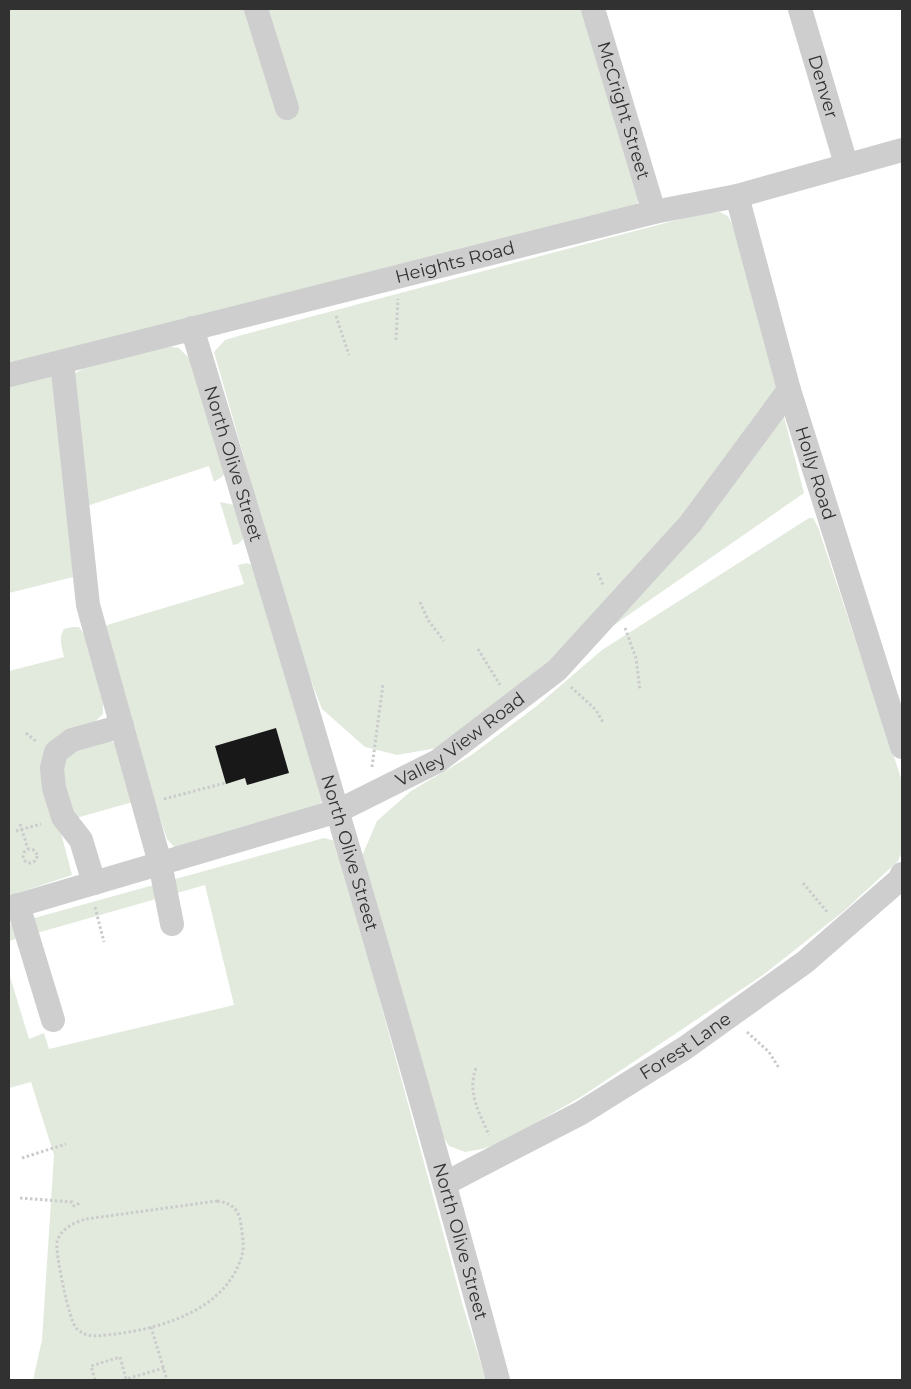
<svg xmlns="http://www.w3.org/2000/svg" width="911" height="1389" viewBox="0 0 911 1389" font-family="Montserrat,sans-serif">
<rect width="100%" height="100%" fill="#fff"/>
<!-- green -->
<g fill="#e2eade">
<polygon points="9,9 586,9 639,201 633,208 9,365"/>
<polygon points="720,212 728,216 735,230 804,493 437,748 397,755 365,747 322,709 298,647 214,352 225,340 242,335 703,213"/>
<polygon points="166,346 179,348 192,361 227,467 223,476 214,482 209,466 90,505 84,503 73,374 83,369"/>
<polygon points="57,374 73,577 9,593 9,385"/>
<polygon points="220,502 234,505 245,537 238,544 233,545"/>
<polygon points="809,518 813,518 818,527 902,781 902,852 898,861 844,911 763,975 584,1095 503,1142 482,1149 465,1152 449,1146 439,1130 362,856 377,821 411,791 470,756 538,705 602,650"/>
<polygon points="247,563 252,565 326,792 321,803 313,811 177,850 167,839 120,700 104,631 107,625 244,584 238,565"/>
<path d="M72 627H79L85 635 103 703V714L44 768 72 875 9 896V671L64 657C62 647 58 638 64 629Z"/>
<polygon points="110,741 118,743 133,802 76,818 63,809 60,760 72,751"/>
<polygon points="324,838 335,841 339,850 463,1306 486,1380 33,1380 42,1340 54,1155 31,1082 9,1088 9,973 29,1039 44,1033 49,1049 234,1005 205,885 9,941 9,925"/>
</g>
<!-- building -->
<polygon fill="#181818" points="276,728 289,773 247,785 245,778 226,784 215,746"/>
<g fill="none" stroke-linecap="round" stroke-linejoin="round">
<!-- path -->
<g stroke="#cbcbcb" stroke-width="3" stroke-dasharray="2.5 2.5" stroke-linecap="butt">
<polyline points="336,316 349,355"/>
<polyline points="396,340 398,299"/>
<polyline points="598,573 603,585"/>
<polyline points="420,602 428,620 444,641"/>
<polyline points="625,628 636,658 640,690"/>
<polyline points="478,649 500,685"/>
<polyline points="571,687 596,710 604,724"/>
<polyline points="26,733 37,742"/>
<polyline points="372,767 383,684"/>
<polyline points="164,799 225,783"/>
<polyline points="20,824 28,849"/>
<polyline points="16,831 41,824"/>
<circle cx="30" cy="856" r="7"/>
<polyline points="803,883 828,913"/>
<polyline points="95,907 104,942"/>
<polyline points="747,1032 769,1052 779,1068"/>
<path d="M476 1068C467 1093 479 1112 489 1135"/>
<polyline points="22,1158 66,1144"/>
<polyline points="20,1198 72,1202 74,1206 80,1203"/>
<path d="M217 1201C232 1203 239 1209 241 1225 242 1233 244 1243 243 1251 229 1315 147 1333 93 1336 86 1335 81 1333 76 1328 69 1320 55 1252 57 1242 60 1229 75 1222 86 1219Z"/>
<polyline points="151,1327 167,1380"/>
<polyline points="95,1380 91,1366 120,1357 126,1379 164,1368"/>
</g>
<!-- minor -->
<g stroke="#cecece" stroke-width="24">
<polyline points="256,9 287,108"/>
<path id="s1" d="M593 9 654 212"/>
<path id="s2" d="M800 9 846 164"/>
<path id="s3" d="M737 196 789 390 902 747"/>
<path id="s4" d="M192 328C298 677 404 1027 498 1380"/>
<polyline points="62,362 88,605 160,863 172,924"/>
<path id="s5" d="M9 375 654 212 737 196 902 150"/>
<polyline points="94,883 81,840 63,817 54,788 52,768 56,752 72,740 122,726"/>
<polyline points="18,905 53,1020"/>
<path id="s6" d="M9 908 338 811 438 761 557 670 690 524 789 390"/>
<path id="s7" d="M446 1183 581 1113 685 1048 805 962 899 880 902 874"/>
</g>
</g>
<g text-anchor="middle" stroke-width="5" stroke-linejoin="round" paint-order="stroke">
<!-- street labels -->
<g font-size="18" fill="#313131" stroke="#fff">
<text dy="6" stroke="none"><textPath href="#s2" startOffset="81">Denver</textPath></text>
<text dy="6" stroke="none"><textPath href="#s1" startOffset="106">McCright Street</textPath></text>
<text dy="6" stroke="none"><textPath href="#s5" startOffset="460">Heights Road</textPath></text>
<text dy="6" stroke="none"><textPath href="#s4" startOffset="142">North Olive Street</textPath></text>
<text dy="6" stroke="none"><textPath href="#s3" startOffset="288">Holly Road</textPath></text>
<text dy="6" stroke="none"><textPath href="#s6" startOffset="485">Valley View Road</textPath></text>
<text dy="6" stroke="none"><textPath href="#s4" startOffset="548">North Olive Street</textPath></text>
<text dy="6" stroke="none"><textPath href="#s7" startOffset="276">Forest Lane</textPath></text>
<text dy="6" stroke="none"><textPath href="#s4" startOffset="952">North Olive Street</textPath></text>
</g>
</g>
<!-- border -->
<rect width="911" height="1389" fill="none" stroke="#313131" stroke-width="20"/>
</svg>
